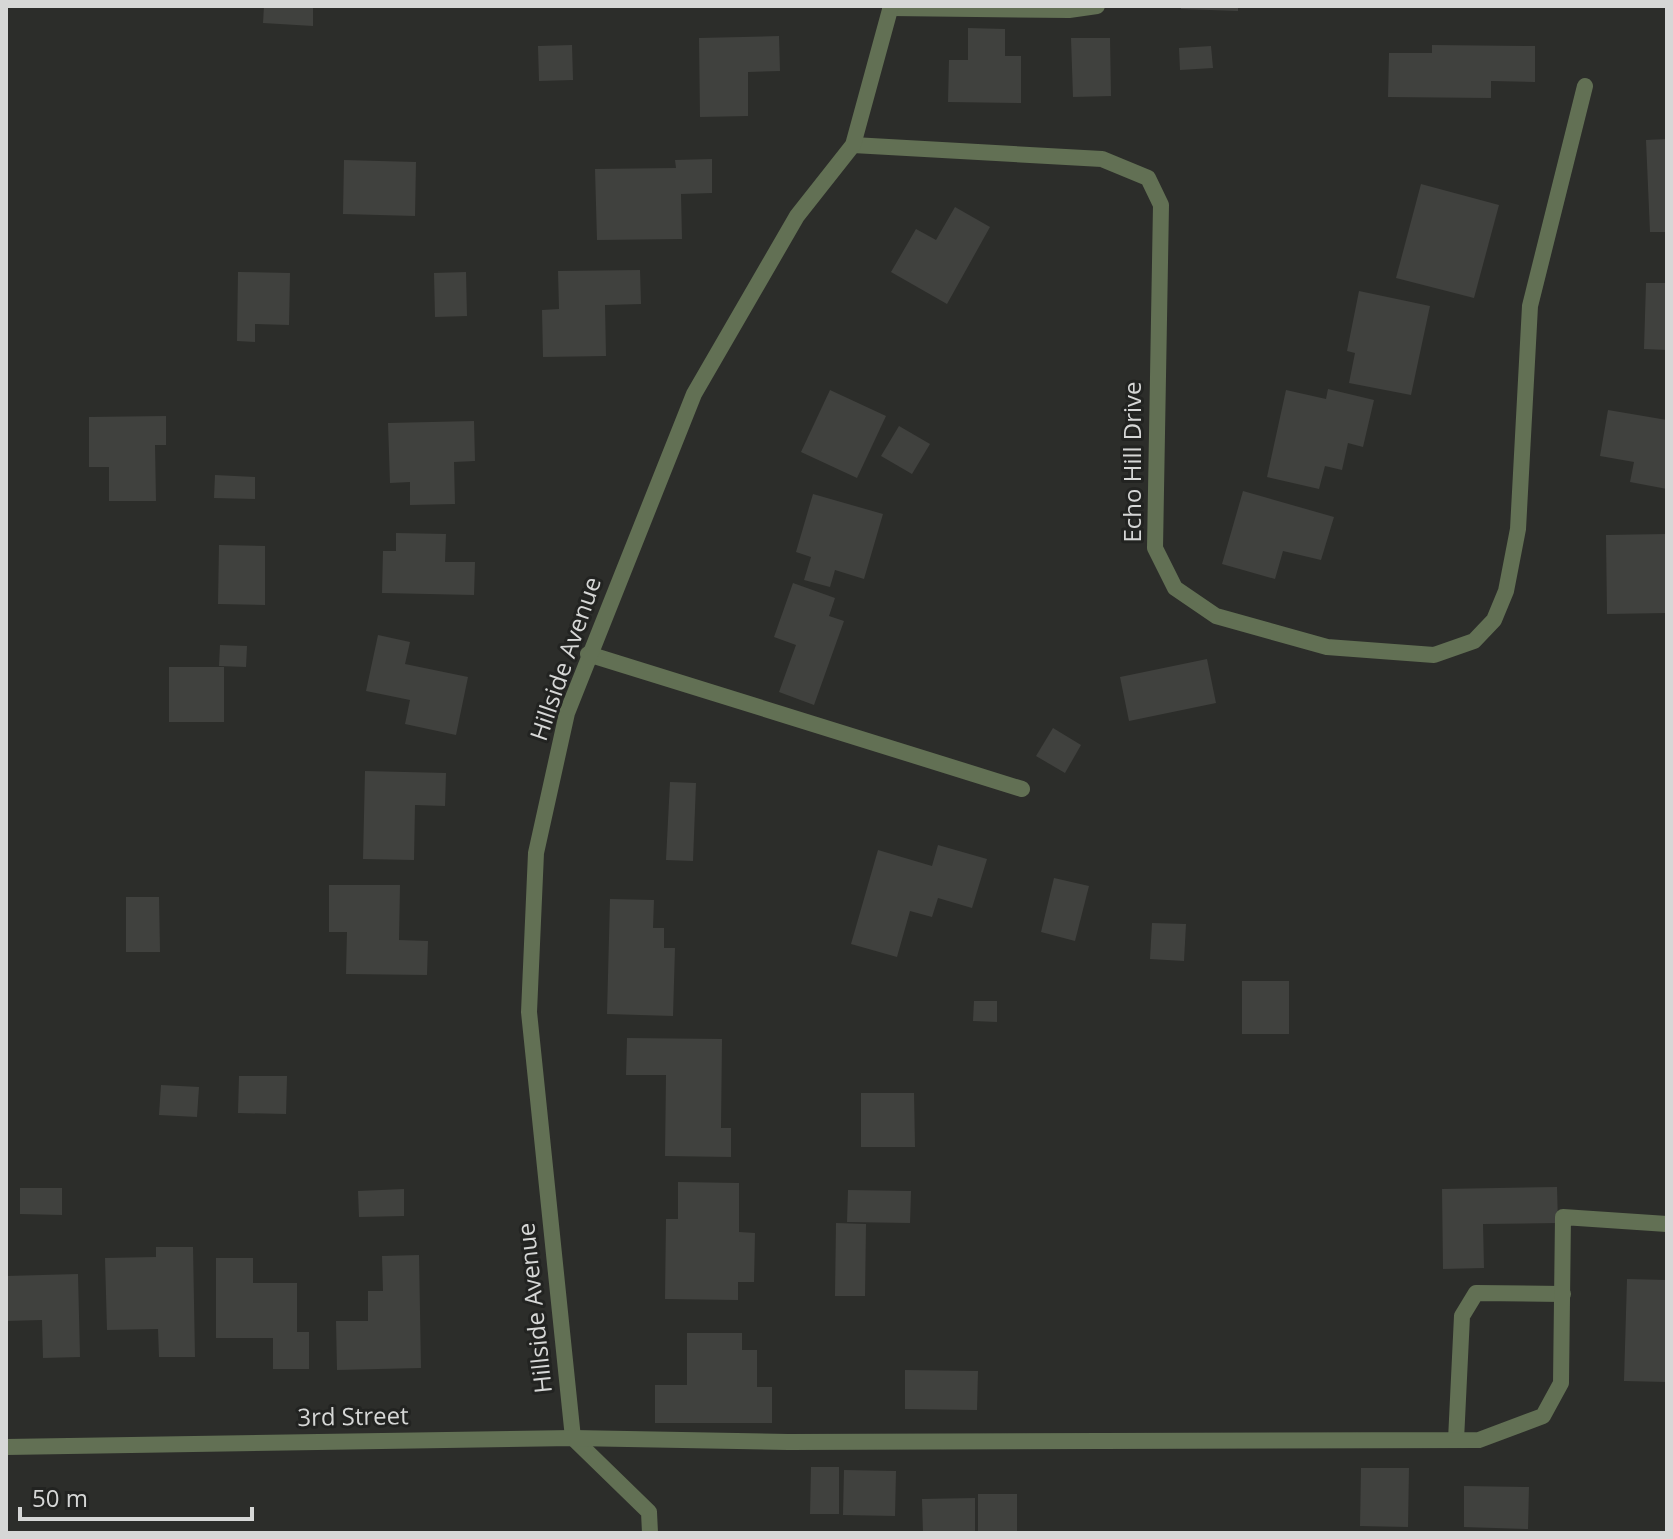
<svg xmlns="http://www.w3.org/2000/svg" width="1673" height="1539" viewBox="0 0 1673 1539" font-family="'Open Sans',sans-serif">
<rect width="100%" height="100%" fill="#2c2d2a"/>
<!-- building -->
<g fill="#40413e">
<polygon points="264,6 313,6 313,26 263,23"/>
<polygon points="1181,6 1238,6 1238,11 1181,9"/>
<polygon points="968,28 1005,29 1005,56 1021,56 1021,103 948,102 949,60 968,60"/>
<polygon points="779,36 780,71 748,72 748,116 700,117 699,38"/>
<polygon points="1071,38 1110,38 1111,96 1073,97"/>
<polygon points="572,45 573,80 539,81 538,46"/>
<polygon points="1432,45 1535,46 1535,82 1491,81 1491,98 1388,97 1389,53 1432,53"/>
<polygon points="1211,46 1213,68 1180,70 1179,48"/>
<polygon points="1667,139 1667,232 1650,232 1646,140"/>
<polygon points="712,159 712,193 681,194 682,239 597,240 595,169 676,168 675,160"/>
<polygon points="344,160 416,162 415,216 343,214"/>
<polygon points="1421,184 1499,205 1474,298 1396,278"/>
<polygon points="955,207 990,227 947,304 891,272 916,229 936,240"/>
<polygon points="640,270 641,304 605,305 606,356 543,357 542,310 559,309 558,271"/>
<polygon points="238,272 290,273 289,325 255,324 255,342 237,341"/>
<polygon points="466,272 467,316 435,317 434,273"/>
<polygon points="1646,283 1667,283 1667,350 1644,349"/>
<polygon points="1359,291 1430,306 1411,395 1349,383 1355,353 1347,351"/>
<polygon points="1328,389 1374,400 1363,447 1348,443 1342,470 1325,466 1319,489 1267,477 1286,390 1326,399"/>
<polygon points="830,390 886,416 857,478 801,452"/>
<polygon points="1608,410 1667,420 1667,489 1630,482 1634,462 1600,456"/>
<polygon points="166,416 166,445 155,445 156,501 109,501 109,467 89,467 89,417"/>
<polygon points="474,421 475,461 454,462 455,504 410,505 410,482 390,483 388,423"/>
<polygon points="899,426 930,444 912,474 881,456"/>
<polygon points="215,475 255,477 255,499 214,498"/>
<polygon points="1243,491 1334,517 1321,560 1283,551 1275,579 1222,564"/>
<polygon points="813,494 883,514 864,579 835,570 830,587 804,580 811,557 796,552"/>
<polygon points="396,533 446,534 445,562 475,562 474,595 382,593 383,551 396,551"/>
<polygon points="1667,534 1667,613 1607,614 1606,535"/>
<polygon points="219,545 265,546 265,605 218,604"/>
<polygon points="793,583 835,598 829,616 844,621 814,705 779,692 796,645 774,637"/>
<polygon points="378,635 410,642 405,664 468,677 456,735 405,724 410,700 366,691"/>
<polygon points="220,645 247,646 246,667 219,666"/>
<polygon points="1207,659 1216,703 1129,721 1120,677"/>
<rect x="169" y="667" width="55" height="55"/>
<polygon points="1053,728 1081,745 1065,773 1036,756"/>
<polygon points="365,771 446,773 445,806 415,805 414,860 363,859"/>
<polygon points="670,782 696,783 693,861 666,860"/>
<polygon points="938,845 987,859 972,908 938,898 932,917 910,911 897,957 851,944 878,850 932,866"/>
<polygon points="1054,878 1089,886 1075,941 1041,932"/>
<polygon points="329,885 400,885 399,940 428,941 427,975 346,974 347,932 329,932"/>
<polygon points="126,897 159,897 160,952 126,952"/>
<polygon points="610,899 654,900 653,928 664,928 664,948 675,948 673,1016 607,1014"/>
<polygon points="1152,923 1186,924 1184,961 1150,959"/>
<rect x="1242" y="981" width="47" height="53"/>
<polygon points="974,1001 997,1001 997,1022 973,1021"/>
<polygon points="627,1038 722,1039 721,1128 731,1128 731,1157 665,1156 666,1075 626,1075"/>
<polygon points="239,1076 287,1076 286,1114 238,1113"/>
<polygon points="161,1085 199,1087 197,1117 159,1115"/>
<polygon points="861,1093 914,1093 915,1147 861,1147"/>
<polygon points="678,1182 739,1183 739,1232 755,1233 754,1282 738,1282 738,1300 665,1299 666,1219 678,1219"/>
<polygon points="1557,1187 1558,1223 1483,1224 1484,1268 1443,1269 1442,1189"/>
<polygon points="20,1188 62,1188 62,1215 20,1214"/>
<polygon points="404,1189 404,1216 359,1217 358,1191"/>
<polygon points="848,1190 911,1191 910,1223 847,1222"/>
<polygon points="836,1223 866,1224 865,1296 835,1296"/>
<polygon points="156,1247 193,1247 195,1357 159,1357 158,1329 107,1330 105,1258 156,1257"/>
<polygon points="419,1255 421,1368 337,1370 336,1321 368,1321 368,1291 383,1291 382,1256"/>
<polygon points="216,1258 253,1258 253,1283 297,1283 297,1332 309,1332 309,1369 273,1369 273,1338 216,1338"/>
<polygon points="78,1274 80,1357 43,1358 42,1320 6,1321 6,1276"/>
<polygon points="1627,1279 1667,1280 1667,1382 1624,1381"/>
<polygon points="687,1333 742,1333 742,1350 757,1350 757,1387 772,1387 772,1423 655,1423 655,1385 687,1385"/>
<polygon points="905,1370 978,1371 977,1410 905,1409"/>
<polygon points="811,1467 839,1467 839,1514 810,1514"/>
<polygon points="1361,1468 1409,1468 1408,1527 1360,1526"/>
<polygon points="844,1470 896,1471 895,1516 843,1515"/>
<polygon points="1464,1486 1529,1487 1528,1529 1464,1527"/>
<rect x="978" y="1494" width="39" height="39"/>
<polygon points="975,1498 975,1533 923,1533 922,1499"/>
</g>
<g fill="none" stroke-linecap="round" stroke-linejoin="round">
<!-- lane -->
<g stroke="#627054" stroke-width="16">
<polyline points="890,8 1069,10 1097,6"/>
<polyline points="588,654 1022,789"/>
</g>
<!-- street -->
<g stroke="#627054" stroke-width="16">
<polyline points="853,145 1102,159 1148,178 1161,205 1155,548 1175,588 1216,616 1327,647 1434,655 1474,641 1494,620 1506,591 1518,529 1530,306 1585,86"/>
<polyline points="573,1438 529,1012 536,853 567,713 694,394 797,216 853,145 891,6"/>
<polyline points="573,1438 649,1512 650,1533"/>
<polyline points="1456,1440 1462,1316 1476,1293 1563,1294"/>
<polyline points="6,1447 573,1438 788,1442 1479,1440 1543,1416 1561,1383 1563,1217 1667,1224"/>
</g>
</g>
<g text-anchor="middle" stroke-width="6" stroke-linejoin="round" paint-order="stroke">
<!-- street labels -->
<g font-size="24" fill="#d6d7d6" stroke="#222321">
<text transform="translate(1133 462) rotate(-90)" y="8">Echo Hill Drive</text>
<text transform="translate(566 659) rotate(-71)" y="8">Hillside Avenue</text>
<text transform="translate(535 1308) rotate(-96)" y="8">Hillside Avenue</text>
<text transform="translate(353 1417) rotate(-1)" y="8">3rd Street</text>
</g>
</g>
<!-- border -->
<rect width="1673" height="1539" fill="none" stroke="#d6d7d6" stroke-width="16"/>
<!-- scale -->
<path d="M20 1507v12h232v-12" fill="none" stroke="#d6d7d6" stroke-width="4"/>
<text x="32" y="1507" font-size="24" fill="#d6d7d6" stroke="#222321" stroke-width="6" paint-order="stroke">50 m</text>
</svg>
